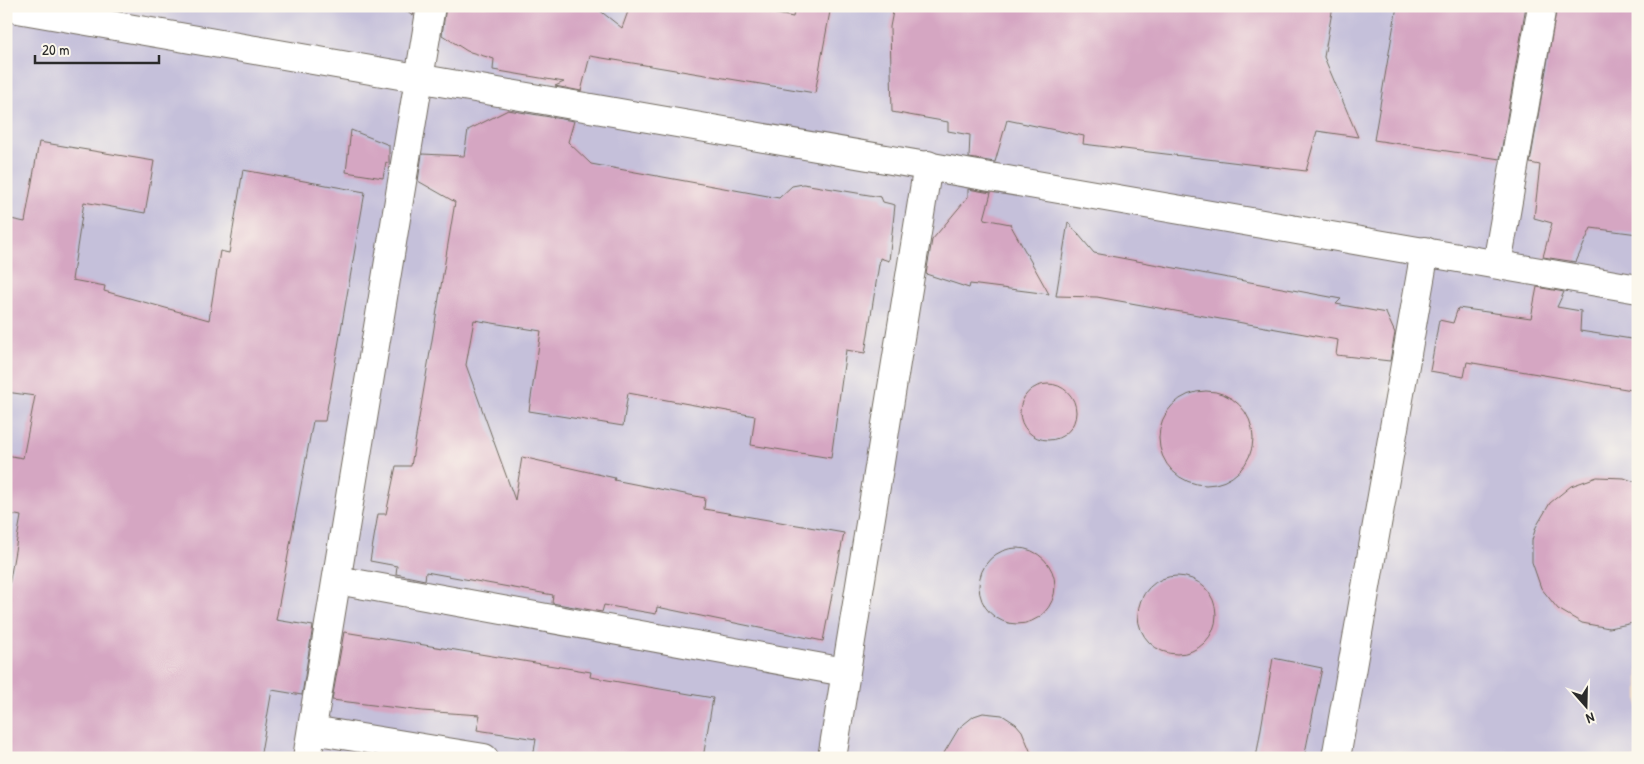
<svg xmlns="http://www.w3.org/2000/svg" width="1644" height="764" viewBox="0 0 1644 764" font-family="'Patrick Hand',sans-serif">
<rect width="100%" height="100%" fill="#fbf7ec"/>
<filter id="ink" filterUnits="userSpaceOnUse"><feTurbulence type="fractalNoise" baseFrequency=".02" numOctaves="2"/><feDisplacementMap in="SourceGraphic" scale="10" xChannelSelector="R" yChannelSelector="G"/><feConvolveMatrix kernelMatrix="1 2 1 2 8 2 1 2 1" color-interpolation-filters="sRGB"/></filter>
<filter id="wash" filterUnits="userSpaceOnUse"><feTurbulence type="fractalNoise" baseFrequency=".0096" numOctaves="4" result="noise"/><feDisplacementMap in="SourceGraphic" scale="20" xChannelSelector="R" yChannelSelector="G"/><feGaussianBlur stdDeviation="1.12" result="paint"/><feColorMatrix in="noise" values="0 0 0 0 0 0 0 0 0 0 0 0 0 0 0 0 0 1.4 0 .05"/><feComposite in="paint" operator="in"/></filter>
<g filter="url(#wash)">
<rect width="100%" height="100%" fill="#f3dec0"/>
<!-- industrial -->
<rect fill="#c5c0da" x="6" y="6" width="1632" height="752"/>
<g id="blocks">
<!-- building -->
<g fill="#d5a6c2">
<polygon points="398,6 415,6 413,16"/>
<polygon points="446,6 594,6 622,28 630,6 735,6 793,17 795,6 831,6 815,93 590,56 581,91 555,86 564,82 493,70 494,59 467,51 442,35"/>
<polygon points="894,6 1333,6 1324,57 1358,137 1317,131 1306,171 1083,144 1084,136 1007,120 995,162 969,158 970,135 948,131 948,122 892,112 890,27"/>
<polygon points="1397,6 1526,6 1500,159 1374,140"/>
<polygon points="1557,6 1638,6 1638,234 1591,228 1576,262 1543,257 1552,223 1534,218 1540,165 1530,163"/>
<polygon points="508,110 574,121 568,142 591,164 779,198 792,186 803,184 881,197 883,202 895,205 889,261 880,258 865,353 846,350 831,458 751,445 755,416 628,393 623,426 529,411 541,331 474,320 466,365 515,500 522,457 615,478 614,480 705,498 704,509 844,533 823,641 657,607 656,614 604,605 602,612 552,603 553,595 426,572 425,580 396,574 397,566 370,561 378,514 386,514 396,466 411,466 455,202 418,181 422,154 464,156 468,130"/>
<polygon points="351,130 389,145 389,164 386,162 383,178 346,172"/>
<polygon points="39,142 154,161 145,213 84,202 72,280 105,286 104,291 209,320 220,251 229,253 243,170 365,192 325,421 313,421 276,620 313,626 302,695 272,690 260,758 6,758 6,603 21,516 6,513 6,455 23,458 35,396 6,392 6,218 25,222"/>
<polygon points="968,189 991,193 984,219 1010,224 1049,294 970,284 969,288 926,274 932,240 968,197"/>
<polygon points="1068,222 1094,253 1341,299 1336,304 1386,313 1395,333 1390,361 1336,355 1338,340 1097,297 1056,296"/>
<polygon points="1537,287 1564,292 1557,307 1581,311 1580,331 1638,340 1638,391 1467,362 1464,377 1430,371 1439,320 1453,323 1458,308 1531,318"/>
<circle cx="1048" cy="412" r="28"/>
<circle cx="1206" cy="438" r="47"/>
<polygon points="1597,477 1624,478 1638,483 1638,622 1609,628 1582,623 1558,609 1541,588 1532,562 1532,540 1536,527 1550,503 1571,486"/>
<circle cx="1017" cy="586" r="38"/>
<circle cx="1177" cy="615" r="39"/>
<polygon points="344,632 591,672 590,677 713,698 703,758 533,758 536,739 477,730 480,715 422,711 332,700"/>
<polygon points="1273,658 1322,668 1304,758 1256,758"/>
<polygon points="983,713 1002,715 1016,724 1022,731 1033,758 941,758 959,728 974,716"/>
</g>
</g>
</g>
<g filter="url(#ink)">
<use href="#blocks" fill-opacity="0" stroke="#716a5f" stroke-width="1"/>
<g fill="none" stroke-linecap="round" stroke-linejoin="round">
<defs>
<g id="minor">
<polyline points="6,7 1638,289"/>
<polyline points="1497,264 1542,6"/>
<polyline points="337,580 845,672"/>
<polyline points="312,730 484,758"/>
<polyline points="307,758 431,6"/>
<polyline points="832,758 928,165"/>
<polyline points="1336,758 1425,251"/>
</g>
</defs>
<!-- minor casing -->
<use href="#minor" stroke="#716a5f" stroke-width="30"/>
<!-- minor -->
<use href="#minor" stroke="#fff" stroke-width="28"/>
</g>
</g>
<!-- margin -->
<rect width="1644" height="764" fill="none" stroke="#fbf7ec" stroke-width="25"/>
<!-- north arrow -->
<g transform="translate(1586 706) rotate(160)" stroke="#fbf7ec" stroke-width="4" paint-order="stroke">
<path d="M0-4L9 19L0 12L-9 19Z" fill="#2b2b2b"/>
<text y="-8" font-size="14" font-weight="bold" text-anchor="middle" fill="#2b2b2b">N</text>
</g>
<!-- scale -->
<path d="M35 55v8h124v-8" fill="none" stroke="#2b2b2b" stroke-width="2.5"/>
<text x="42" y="55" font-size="15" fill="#2b2b2b" stroke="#fbf7ec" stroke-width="4" paint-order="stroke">20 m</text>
</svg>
